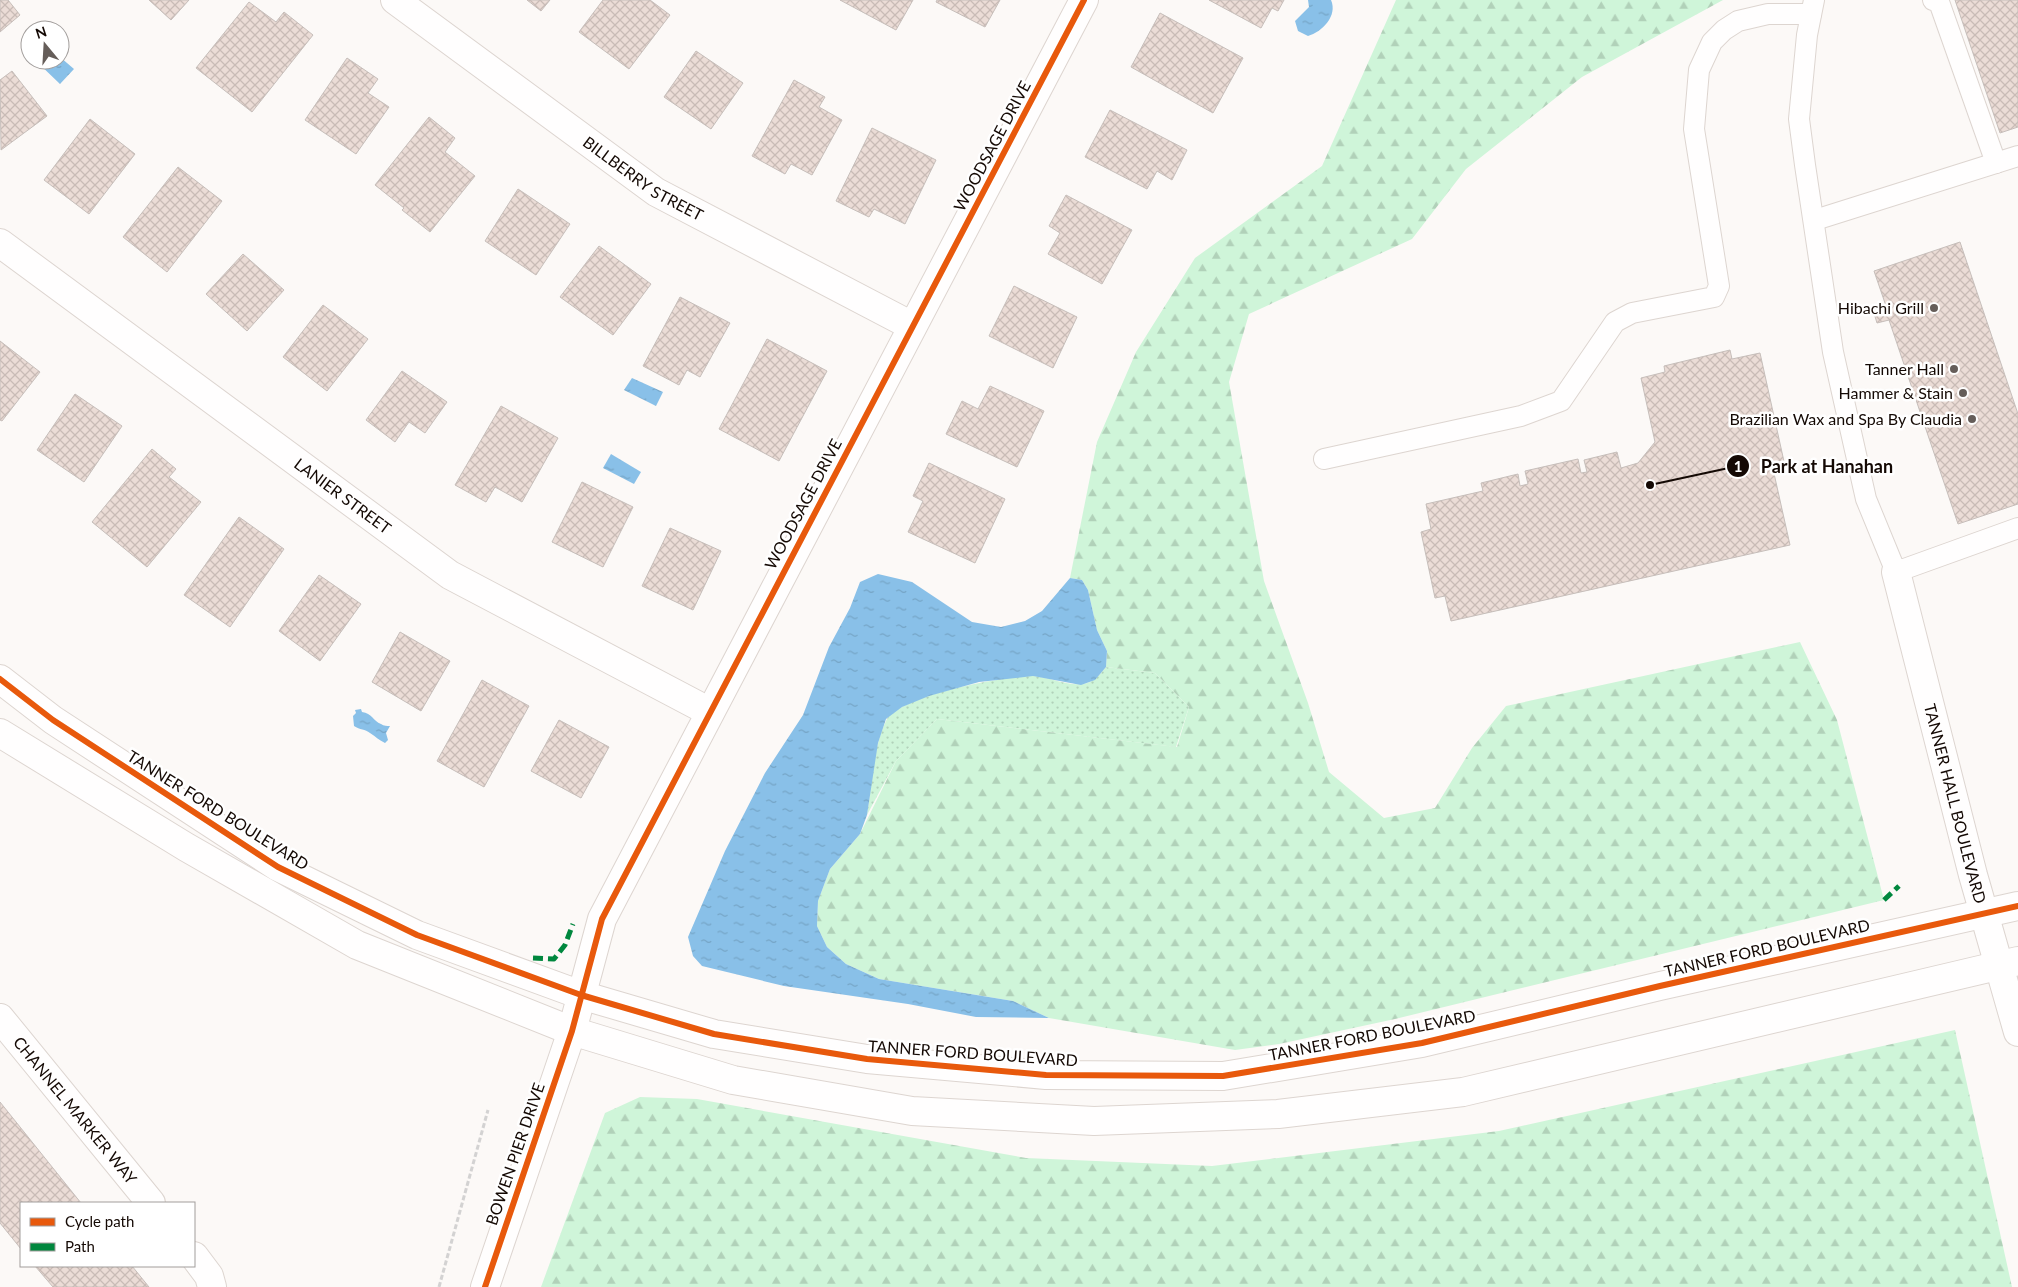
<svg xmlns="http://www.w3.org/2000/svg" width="2018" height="1287" viewBox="0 0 2018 1287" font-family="Lato,sans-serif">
<defs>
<pattern id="grass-dots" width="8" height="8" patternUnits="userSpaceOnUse" patternTransform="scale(1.25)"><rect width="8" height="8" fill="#cff5d9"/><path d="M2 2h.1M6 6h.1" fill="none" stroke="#b1d1b9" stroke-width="1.8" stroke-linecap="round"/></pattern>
<pattern id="forest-firs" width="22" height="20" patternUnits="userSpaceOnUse" patternTransform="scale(1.25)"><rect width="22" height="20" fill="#cff5d9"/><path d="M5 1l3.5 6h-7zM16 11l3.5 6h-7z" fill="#b1d1b9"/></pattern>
<pattern id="water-ripples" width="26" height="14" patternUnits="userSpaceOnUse" patternTransform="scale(1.25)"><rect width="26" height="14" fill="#89c0e8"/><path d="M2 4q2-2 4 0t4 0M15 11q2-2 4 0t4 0" fill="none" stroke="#75a4c5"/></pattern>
<pattern id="building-cross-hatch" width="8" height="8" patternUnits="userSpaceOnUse" patternTransform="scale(1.25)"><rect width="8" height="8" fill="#ebdcd6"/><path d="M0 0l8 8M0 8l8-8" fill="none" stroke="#c9bbb6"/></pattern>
</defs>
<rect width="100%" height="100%" fill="#fcf9f7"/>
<!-- grass -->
<path fill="url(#grass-dots)" d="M1106 667 1155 673 1189 707 1176 747 937 719 896 761 867 815C872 786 873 747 886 721 898 695 1005 676 1033 676 1049 677 1067 686 1082 684 1094 683 1099 675 1106 667Z"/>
<!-- forest -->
<g fill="url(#forest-firs)">
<polygon points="1396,0 1723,0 1582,77 1466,169 1412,239 1249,314 1229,382 1264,581 1308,703 1329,772 1384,818 1435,808 1472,748 1506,706 1800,642 1837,720 1884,900 1395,1019 1279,1044 1235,1050 1049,1018 1013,1001 879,979 846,964 827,947 817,926 818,901 830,869 860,834 896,761 937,719 1177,747 1189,707 1155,673 1106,667 1107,651 1097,630 1088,590 1082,580 1070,578 1097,442 1136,352 1195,258 1322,166"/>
<polygon points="1955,1030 2012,1287 541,1287 605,1113 640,1097 697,1099 1026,1158 1212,1166 1499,1131"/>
</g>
<!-- water -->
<g fill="url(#water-ripples)">
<path d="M1308 0H1331C1338 16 1322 32 1308 36L1298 31 1295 21 1309 7Z"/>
<polygon points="60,57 74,69 60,84 35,60 60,60"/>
<polygon points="632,378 663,392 656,406 624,390"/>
<polygon points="611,454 641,472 634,484 603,468"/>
<polygon points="878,574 912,582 972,622 1001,627 1025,621 1042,611 1070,578 1082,580 1088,590 1097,630 1107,651 1106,667 1095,680 1081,685 1033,676 979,682 929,696 902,707 886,719 878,743 867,815 860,834 830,869 818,901 817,926 827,947 846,964 879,979 1013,1001 1049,1018 976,1017 908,1004 784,986 702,966 693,956 688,937 725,851 765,773 803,715 829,647 850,608 860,582"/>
<path d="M361 709 362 712C372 713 373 721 381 724 384 726 387 726 390 726L386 733 388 740 385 743C379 740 376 737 370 733 365 729 360 730 354 726L353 716 356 713 355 710Z"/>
</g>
<!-- building -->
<g fill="url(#building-cross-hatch)" stroke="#c6beba">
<polygon points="0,0 8,0 20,15 0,32"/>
<polygon points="149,0 189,0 171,20"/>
<polygon points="527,0 550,0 541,11"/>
<polygon points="603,0 650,0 670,15 629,69 579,32"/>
<polygon points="840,0 913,0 896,30"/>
<polygon points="937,0 1000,0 985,27 936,2"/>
<polygon points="1209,0 1284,0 1278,11 1272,8 1261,28"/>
<polygon points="1955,0 2018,0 2018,127 2000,133"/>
<polygon points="249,2 276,22 284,12 313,35 252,112 196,68"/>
<polygon points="1160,13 1243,58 1213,113 1131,67"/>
<polygon points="696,51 743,83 711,129 664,97"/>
<polygon points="347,58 378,79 368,93 389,107 356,154 305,120"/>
<polygon points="12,71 47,116 1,150 0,80"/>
<polygon points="794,80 825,97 819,107 842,120 812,175 791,164 785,174 752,156"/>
<polygon points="1110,110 1187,150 1172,180 1157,171 1147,189 1085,157"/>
<polygon points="429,117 455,138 445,152 475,176 430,232 402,210 404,208 375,185"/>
<polygon points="90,119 135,154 89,214 44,180"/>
<polygon points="872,128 936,160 905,224 874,209 869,217 836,201"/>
<polygon points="178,167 222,201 167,272 123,237"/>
<polygon points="518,189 570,224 536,275 485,241"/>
<polygon points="1066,195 1132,230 1102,284 1048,254 1060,233 1049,226"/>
<polygon points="1960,242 2018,414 2018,504 1958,524 1889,320 1877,323 1873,310 1886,306 1874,271"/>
<polygon points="599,246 651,284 613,335 560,297"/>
<polygon points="243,254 284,290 247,331 206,294"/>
<polygon points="1014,286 1077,317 1053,368 989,336"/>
<polygon points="680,297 730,323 700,377 687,370 679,385 643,366"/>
<polygon points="323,305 368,339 327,391 283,357"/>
<polygon points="767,339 827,371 779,461 719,429"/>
<polygon points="0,341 40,372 2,421 0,420"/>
<polygon points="1730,350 1732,359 1760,353 1785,466 1773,469 1790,545 1451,621 1445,596 1435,598 1421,532 1431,529 1426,504 1483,491 1481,483 1518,474 1520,486 1528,484 1525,471 1578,459 1581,473 1587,472 1584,460 1617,452 1621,468 1638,463 1655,442 1641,378 1665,372 1664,366"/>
<polygon points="402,371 447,402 425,433 409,422 395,442 366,420"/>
<polygon points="990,386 1044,411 1017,467 946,434 962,401 978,409"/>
<polygon points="75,394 122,426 84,482 37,450"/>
<polygon points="501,406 558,438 522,502 495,487 486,502 455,485"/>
<polygon points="152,449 176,469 169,477 201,502 147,567 92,522"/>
<polygon points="929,463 1005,499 975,563 908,532 923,501 913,496"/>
<polygon points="582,482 633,507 603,567 552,542"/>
<polygon points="239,517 284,549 230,627 184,595"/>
<polygon points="670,528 721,551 693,610 642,586"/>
<polygon points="319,575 361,604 320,661 279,631"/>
<polygon points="400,632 450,661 421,711 372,682"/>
<polygon points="482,680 529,706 484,787 437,761"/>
<polygon points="559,720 609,747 581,798 531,771"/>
<polygon points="0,1102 81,1203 21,1203 21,1249 0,1223"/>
<polygon points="35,1266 132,1266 149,1287 53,1287"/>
</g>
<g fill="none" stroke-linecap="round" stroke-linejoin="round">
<defs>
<g id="lane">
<polyline points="1814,0 1807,35 1799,119 1805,165 1833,352 1866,499 1896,572 2018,528"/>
<polyline points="1933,0 1939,2 1996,163"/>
<polyline points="1815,220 2018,156"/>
<polyline points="1324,459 1521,416 1561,401 1615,322 1632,313 1714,297 1719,286 1694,129 1699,70 1712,42 1724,30 1738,21 1768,14 1811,14"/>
</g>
<g id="street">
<path id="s1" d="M395 0 656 192 912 326"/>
<path id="s2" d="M0 243 450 575 710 712"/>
<path id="s3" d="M1896 572 1973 875 2018 1032"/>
<path id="s4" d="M0 1018 151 1203"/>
<polyline points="194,1256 209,1276 212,1287"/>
<polyline points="485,1287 572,1031 602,919 1084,0"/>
</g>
<g id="secondary">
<polyline points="0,679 53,720 278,867 417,935 581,995 714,1034 867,1059 1046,1075 1223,1076 1422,1043 1660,986 2018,906"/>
<polyline points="0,733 186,847 357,945 572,1031 733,1080 912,1111 1094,1121 1278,1114 1463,1092 2018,961"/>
</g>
</defs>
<!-- lane casing -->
<use href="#lane" stroke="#ddd5d0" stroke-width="22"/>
<!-- street casing -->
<use href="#street" stroke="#ddd5d0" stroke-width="30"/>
<!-- secondary casing -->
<use href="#secondary" stroke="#ddd5d0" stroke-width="30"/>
<!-- path -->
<polyline stroke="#d3d2d2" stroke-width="3" stroke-dasharray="5 2.5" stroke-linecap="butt" points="439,1287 488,1110"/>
<!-- lane -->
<use href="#lane" stroke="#fffefe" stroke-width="20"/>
<!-- street -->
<use href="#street" stroke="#fffefe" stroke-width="28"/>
<!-- secondary -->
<use href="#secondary" stroke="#fffefe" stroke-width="28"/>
<!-- quiet -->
<g stroke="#00873e" stroke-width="5" stroke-dasharray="10 5" stroke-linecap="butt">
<polyline points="1884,900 1899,886"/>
<polyline points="533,958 554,959 565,945 573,924"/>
</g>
<defs>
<g id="cycleway">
<polyline points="0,679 53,720 278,867 417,935 581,995 714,1034 867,1059 1046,1075 1223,1076 1422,1043 1660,986 2018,906"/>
<polyline points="485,1287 572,1031 602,919 1084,0"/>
</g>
</defs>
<!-- cycleway casing -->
<use href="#cycleway" stroke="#fff" stroke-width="9"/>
<!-- cycleway -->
<use href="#cycleway" stroke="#e8590c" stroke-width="6"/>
</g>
<!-- markers -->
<g fill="#655d59" stroke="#fff" stroke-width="2">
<circle cx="1934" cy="308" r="5"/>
<circle cx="1954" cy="369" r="5"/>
<circle cx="1963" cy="393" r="5"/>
<circle cx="1972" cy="419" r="5"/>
</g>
<g text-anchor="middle" stroke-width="5" stroke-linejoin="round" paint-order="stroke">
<!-- street labels -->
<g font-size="16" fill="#140904" stroke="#fff">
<text transform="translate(992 146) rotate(-62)" y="6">WOODSAGE DRIVE</text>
<text dy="6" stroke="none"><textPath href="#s1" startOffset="306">BILLBERRY STREET</textPath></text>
<text dy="6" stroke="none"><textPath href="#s2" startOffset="426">LANIER STREET</textPath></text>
<text transform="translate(803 504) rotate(-62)" y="6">WOODSAGE DRIVE</text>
<text dy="6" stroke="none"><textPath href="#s3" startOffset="239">TANNER HALL BOULEVARD</textPath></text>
<text transform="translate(218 810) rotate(32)" y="6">TANNER FORD BOULEVARD</text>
<text transform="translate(1767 948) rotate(-13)" y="6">TANNER FORD BOULEVARD</text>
<text transform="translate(1372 1035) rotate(-11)" y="6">TANNER FORD BOULEVARD</text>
<text transform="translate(973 1053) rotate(4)" y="6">TANNER FORD BOULEVARD</text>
<text dy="6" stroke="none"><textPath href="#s4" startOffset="119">CHANNEL MARKER WAY</textPath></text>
<text transform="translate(515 1154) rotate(-71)" y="6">BOWEN PIER DRIVE</text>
</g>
<!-- poi labels -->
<g font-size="16" fill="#140904" stroke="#fff" text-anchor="end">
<text x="1924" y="314">Hibachi Grill</text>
<text x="1944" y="375">Tanner Hall</text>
<text x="1953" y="399">Hammer &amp; Stain</text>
<text x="1962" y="425">Brazilian Wax and Spa By Claudia</text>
</g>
</g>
<!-- callouts -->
<path fill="none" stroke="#140904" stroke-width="2" d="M1650 485L1738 466"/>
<g fill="#140904" stroke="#fff" stroke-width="2">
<circle cx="1650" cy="485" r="5"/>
<circle cx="1738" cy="466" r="12"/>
</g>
<g font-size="15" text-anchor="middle" font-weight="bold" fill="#fff">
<text x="1738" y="472">1</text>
</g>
<g font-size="18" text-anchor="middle" font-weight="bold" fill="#140904" stroke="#fff" stroke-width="5" stroke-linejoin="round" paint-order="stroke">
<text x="1827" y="473">Park at Hanahan</text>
</g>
<!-- legend -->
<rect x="20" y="1202" width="175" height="65" fill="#ffffff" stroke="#a19d9b"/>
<rect x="30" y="1218" width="25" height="8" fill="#e8590c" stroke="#a19d9b"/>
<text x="65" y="1227" font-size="15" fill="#140904">Cycle path</text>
<rect x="30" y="1243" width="25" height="8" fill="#00873e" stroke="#a19d9b"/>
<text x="65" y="1252" font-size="15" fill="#140904">Path</text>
<!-- north arrow -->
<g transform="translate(45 45) rotate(342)"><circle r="24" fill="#ffffff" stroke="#a19d9b"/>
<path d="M0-4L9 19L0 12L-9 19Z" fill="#655d59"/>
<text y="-8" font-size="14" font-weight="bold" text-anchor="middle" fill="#140904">N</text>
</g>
</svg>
